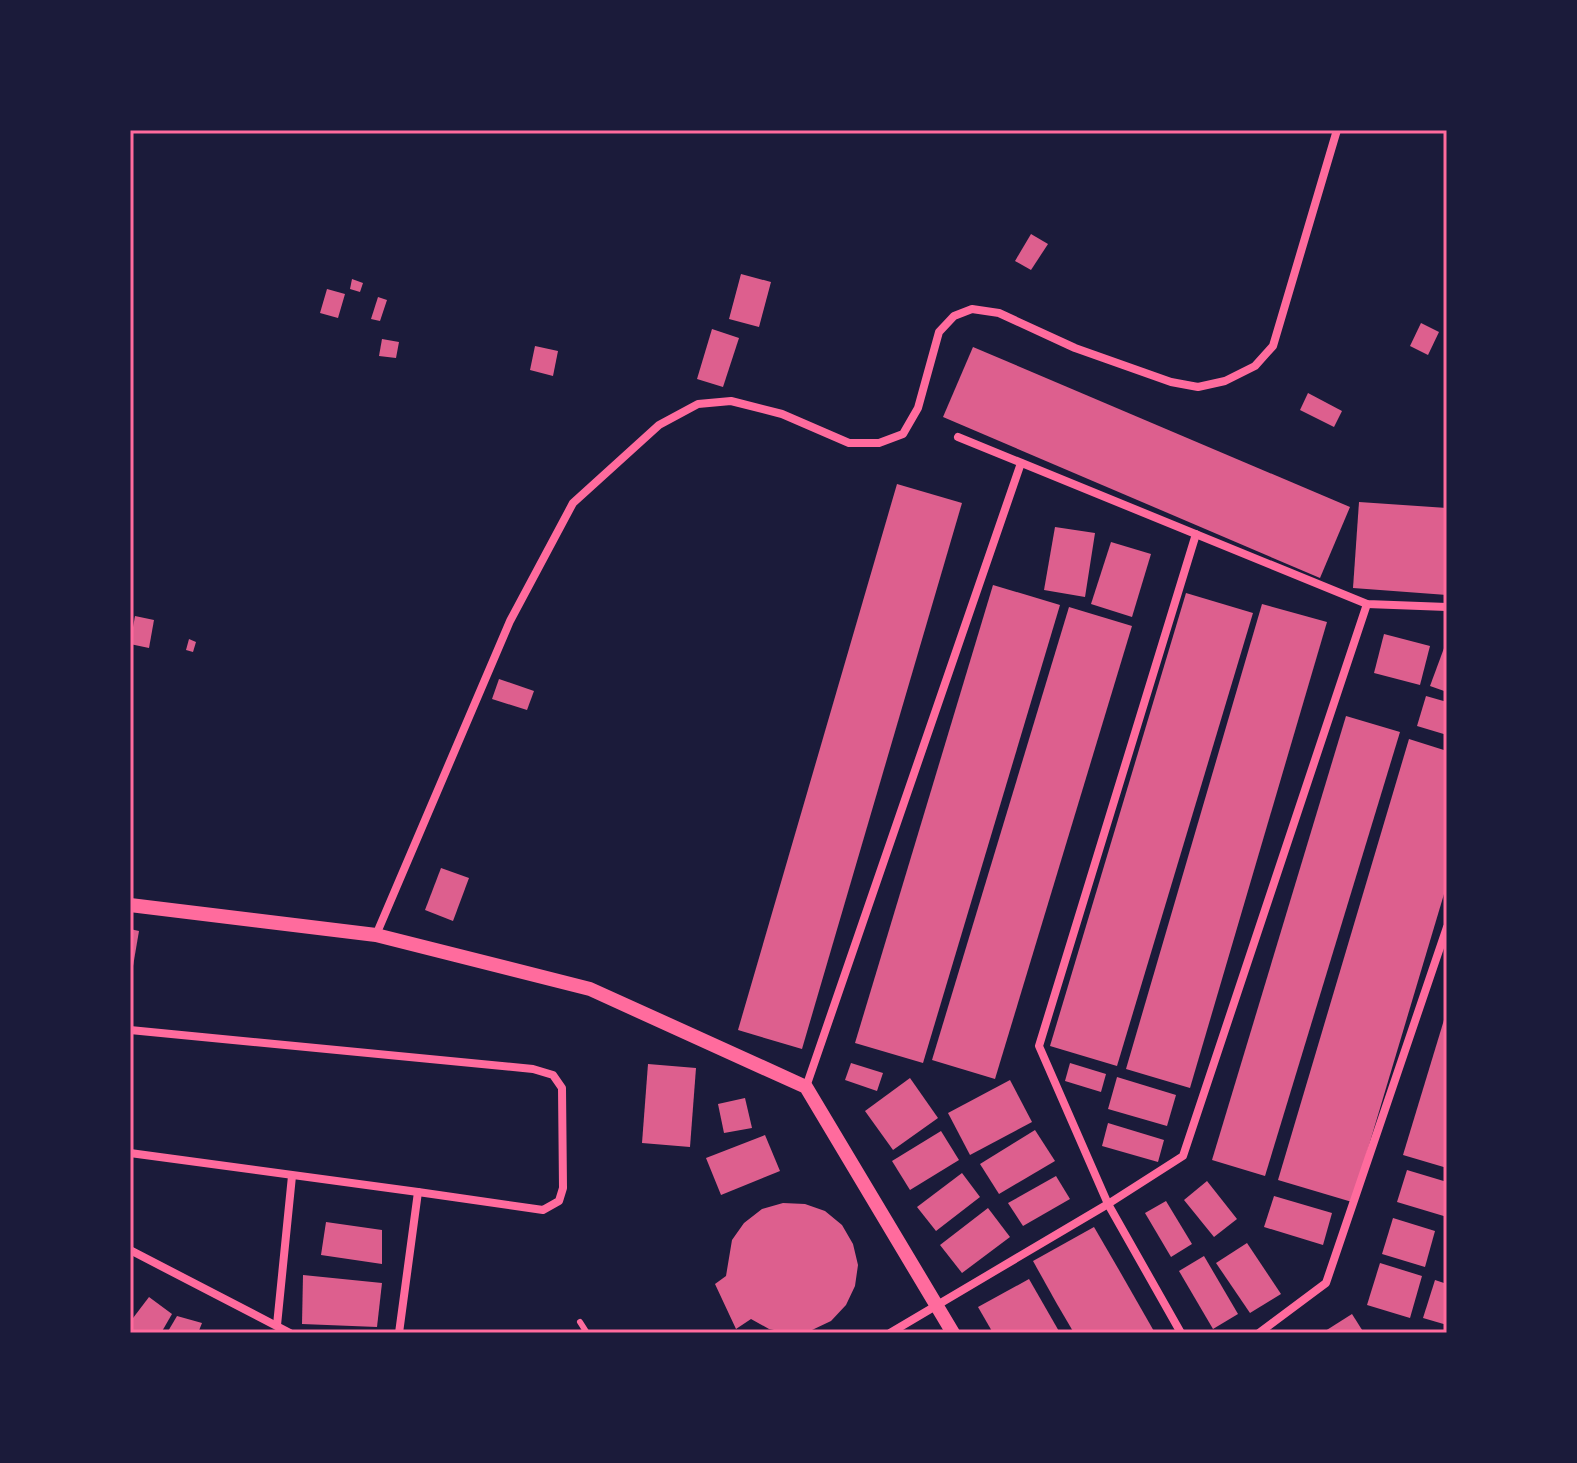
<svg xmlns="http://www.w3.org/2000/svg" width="1577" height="1463" viewBox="0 0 1577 1463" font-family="'Source Sans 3',sans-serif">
<rect width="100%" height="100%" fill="#1b1b3a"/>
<!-- building -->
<g fill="#dd5f8e">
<polygon points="1031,234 1048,244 1031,270 1015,261"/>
<polygon points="741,274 771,282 759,327 729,319"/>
<polygon points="352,279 363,283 360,292 350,289"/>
<polygon points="327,289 345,294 338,318 320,313"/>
<polygon points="378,297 387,300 380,321 371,319"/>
<polygon points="1421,323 1439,332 1428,355 1410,346"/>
<polygon points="712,329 739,338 723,387 697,379"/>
<polygon points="382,339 399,342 396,358 379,356"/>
<polygon points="535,346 558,351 553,376 530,370"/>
<polygon points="973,347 1350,507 1320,578 943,417"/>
<polygon points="1308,393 1342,411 1334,427 1300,410"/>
<polygon points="897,484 962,503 802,1049 738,1030"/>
<polygon points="1359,502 1447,508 1447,595 1353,588"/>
<polygon points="1055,527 1095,533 1085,597 1044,590"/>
<polygon points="1111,542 1151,554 1132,617 1091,604"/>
<polygon points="993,585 1060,605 923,1063 855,1043"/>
<polygon points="1186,593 1253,613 1117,1066 1050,1046"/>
<polygon points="1262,604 1327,622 1190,1088 1126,1069"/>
<polygon points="1069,607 1132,626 995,1079 932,1060"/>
<polygon points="135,616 154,620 149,648 130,644"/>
<polygon points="1384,634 1430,646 1420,685 1374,673"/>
<polygon points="189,639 196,642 193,652 186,650"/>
<polygon points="1447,640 1447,692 1430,686"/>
<polygon points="499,679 534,691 527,710 492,699"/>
<polygon points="1426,696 1447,702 1447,735 1417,726"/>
<polygon points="1346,716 1400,732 1265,1176 1212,1160"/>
<polygon points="1409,739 1447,751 1447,884 1352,1202 1278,1180"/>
<polygon points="441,868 469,878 453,921 425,910"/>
<polygon points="130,929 139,931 132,972 130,972"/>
<polygon points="1447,1010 1447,1168 1403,1155"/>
<polygon points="851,1063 883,1073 877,1091 845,1080"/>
<polygon points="1070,1063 1106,1074 1101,1092 1065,1081"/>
<polygon points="648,1064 696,1068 690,1147 642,1143"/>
<polygon points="1117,1077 1176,1095 1167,1126 1108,1109"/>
<polygon points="910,1078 938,1118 893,1150 865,1111"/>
<polygon points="1010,1080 1032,1122 970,1155 948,1113"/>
<polygon points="745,1098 752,1128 724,1133 718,1104"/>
<polygon points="1108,1123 1164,1140 1158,1162 1102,1146"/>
<polygon points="1035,1130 1055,1161 999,1194 980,1164"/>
<polygon points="941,1131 959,1160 910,1190 892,1161"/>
<polygon points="765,1135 780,1171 721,1195 706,1158"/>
<polygon points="1407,1170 1447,1182 1447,1217 1397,1202"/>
<polygon points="962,1173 980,1197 936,1231 917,1207"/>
<polygon points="1056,1176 1070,1199 1023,1226 1008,1203"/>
<polygon points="1207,1181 1237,1219 1214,1237 1184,1200"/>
<polygon points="1274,1196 1332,1213 1323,1245 1264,1227"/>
<polygon points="1166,1201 1192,1244 1171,1257 1145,1213"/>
<polygon points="783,1203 805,1204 825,1211 842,1225 853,1244 858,1265 855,1286 846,1305 831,1321 812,1330 789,1333 769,1329 751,1319 736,1329 715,1284 726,1276 732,1240 744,1223 762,1209"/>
<polygon points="988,1208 1010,1237 962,1273 940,1245"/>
<polygon points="1393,1218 1435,1231 1425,1267 1382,1254"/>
<polygon points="326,1222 382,1230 382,1264 321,1255"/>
<polygon points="1094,1227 1119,1270 1155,1333 1074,1333 1057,1304 1033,1261"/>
<polygon points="1247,1243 1281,1294 1250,1313 1216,1263"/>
<polygon points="1204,1256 1238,1314 1213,1329 1179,1271"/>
<polygon points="1380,1263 1422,1276 1410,1318 1367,1305"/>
<polygon points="303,1275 382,1283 377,1327 302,1324"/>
<polygon points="1029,1279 1060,1333 993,1333 978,1307"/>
<polygon points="1435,1280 1447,1284 1447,1325 1423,1318"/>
<polygon points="149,1297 172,1314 161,1333 130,1333 130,1322"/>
<polygon points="1352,1314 1364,1333 1322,1333"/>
<polygon points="177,1316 202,1323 198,1333 167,1333"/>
</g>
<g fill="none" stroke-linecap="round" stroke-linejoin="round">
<!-- service -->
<polyline stroke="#ff6b9d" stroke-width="6" points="580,1322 587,1333"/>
<!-- minor -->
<g stroke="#ff6b9d" stroke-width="8">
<polyline points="958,437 1367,604 1447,607"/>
<polyline points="376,935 510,621 573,503 659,425 698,404 731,401 782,414 849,443 879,443 903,434 918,408 939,332 954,316 972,309 999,313 1075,348 1171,382 1198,387 1225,381 1255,366 1273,346 1337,130"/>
<polyline points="130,1030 533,1069 553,1075 562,1088 563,1188 559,1201 543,1210 418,1192"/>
<polyline points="806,1087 1021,463"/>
<polyline points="130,1153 418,1192 399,1333"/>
<polyline points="130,1250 290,1333"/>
<polyline points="277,1325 292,1176"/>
<polyline points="890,1333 1108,1204 1183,1156 1367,604"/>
<polyline points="1181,1333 1108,1204 1039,1046 1196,534"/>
<polyline points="1259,1333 1326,1283 1447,927"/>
</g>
<!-- tertiary -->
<polyline stroke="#ff6b9d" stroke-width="14" points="130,905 376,935 590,989 806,1087 953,1333"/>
</g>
<!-- border -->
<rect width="1577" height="1463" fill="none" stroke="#1b1b3a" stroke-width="264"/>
<rect x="132" y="132" width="1313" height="1199" fill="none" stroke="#ff6b9d" stroke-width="3"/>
</svg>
